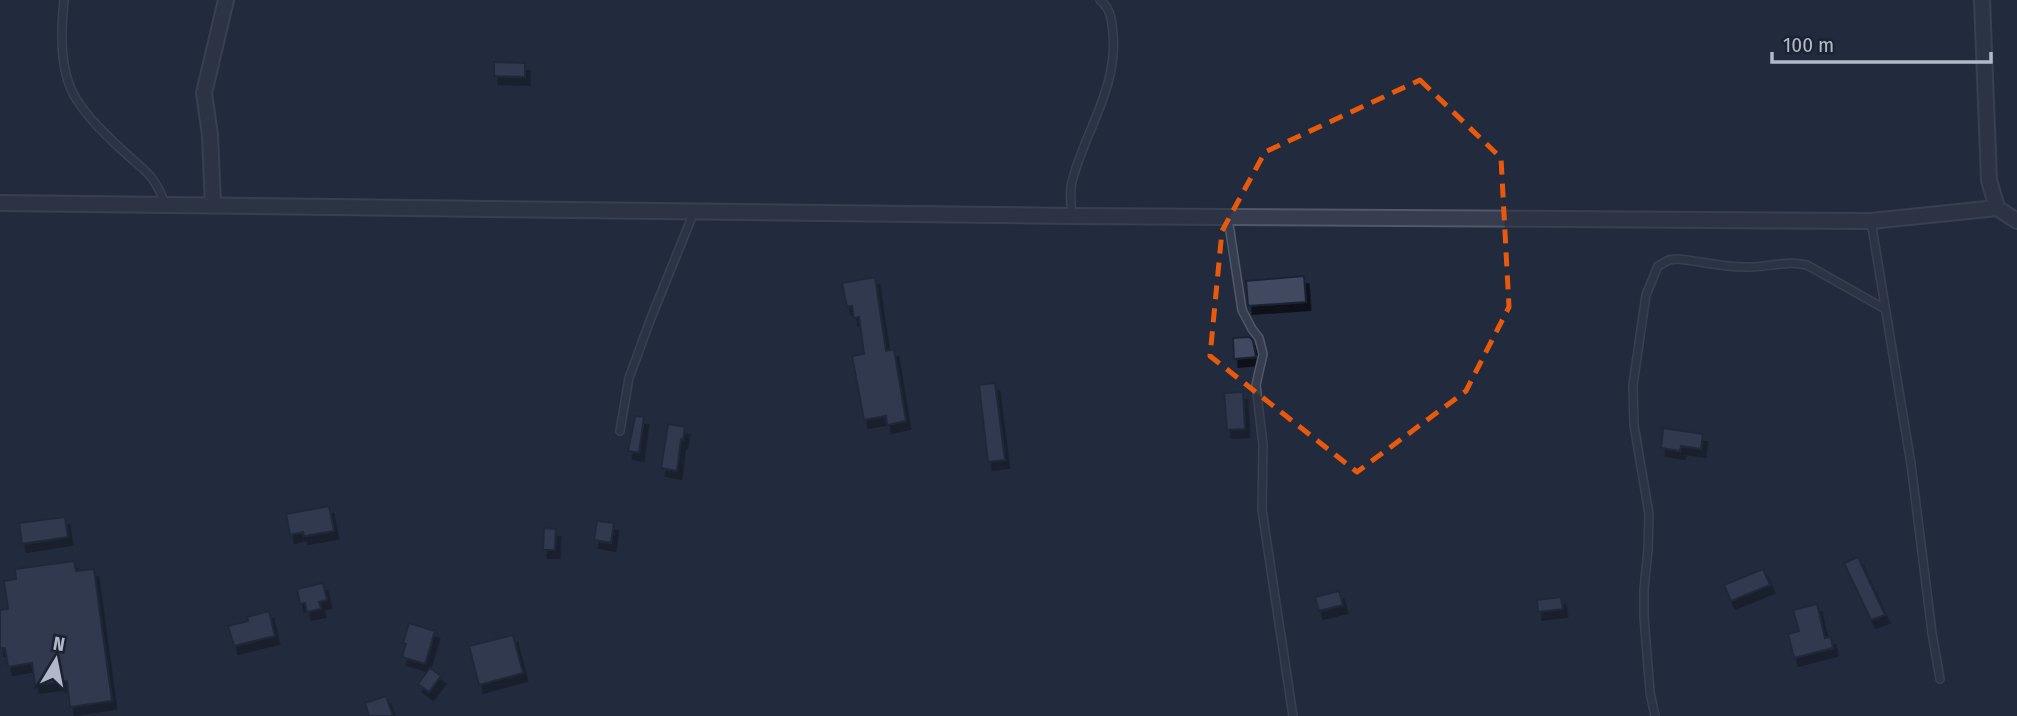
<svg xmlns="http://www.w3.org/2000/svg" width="2017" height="716" viewBox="0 0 2017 716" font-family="'Fira Sans Condensed',sans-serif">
<defs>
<filter id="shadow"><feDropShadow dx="4.5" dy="8" stdDeviation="0" flood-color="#0009"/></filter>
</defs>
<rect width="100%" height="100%" fill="#222b3e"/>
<!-- building -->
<g fill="#404a60" stroke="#1d2434" stroke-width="2" filter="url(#shadow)">
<polygon points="494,62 525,63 525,77 494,76"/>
<polygon points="1304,276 1306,302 1248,306 1246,281"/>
<polygon points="875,277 886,351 894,349 906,421 887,425 886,416 864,420 852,356 864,354 859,317 854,318 852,306 847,307 842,283"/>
<polygon points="1250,337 1253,341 1256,357 1234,359 1233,338"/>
<polygon points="995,383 1005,460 988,462 979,385"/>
<polygon points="1243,392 1245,429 1227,430 1224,393"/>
<polygon points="635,416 644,417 639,453 628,451"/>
<polygon points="668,424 685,427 683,440 681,439 677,471 661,468"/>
<polygon points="1663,428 1703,434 1701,449 1681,446 1680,451 1661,448"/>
<polygon points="329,506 334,531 304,536 303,532 290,535 286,514"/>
<polygon points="65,517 68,537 22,544 19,523"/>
<polygon points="597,521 614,523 611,543 594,540"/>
<polygon points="544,528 556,529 555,550 543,550"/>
<polygon points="1858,557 1885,615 1871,620 1844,563"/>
<polygon points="74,561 76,571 94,569 112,701 70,707 67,681 35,685 32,663 8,667 5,648 0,648 0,610 8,609 4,581 16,579 15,569"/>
<polygon points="1763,569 1770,585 1731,601 1724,585"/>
<polygon points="323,583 327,600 319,602 321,609 307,612 305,603 300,604 297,589"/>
<polygon points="1339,591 1343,605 1319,611 1315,597"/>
<polygon points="1561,597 1563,609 1538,612 1537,600"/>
<polygon points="1817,604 1825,638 1831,637 1833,648 1794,658 1788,634 1799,631 1793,610"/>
<polygon points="269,611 275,636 234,646 228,626 248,621 247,617"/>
<polygon points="409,623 435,631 425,664 402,657 406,644 403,643"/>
<polygon points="513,635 523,673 479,685 469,646"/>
<polygon points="430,668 441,676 429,692 418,684"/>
<polygon points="386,696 393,716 369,716 365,703"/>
</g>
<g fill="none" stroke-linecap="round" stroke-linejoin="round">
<defs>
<g id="service">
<path d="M64 0C61 30 59 70 75 97 87 117 105 134 122 150 144 171 154 173 165 204"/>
<path d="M1072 216C1071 204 1069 190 1073 178 1086 130 1118 86 1113 34 1112 21 1111 9 1100 0"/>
<polyline points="1228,218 1242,310 1252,329 1259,338 1263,354 1256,385 1263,445 1262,510 1293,716"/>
<polyline points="1871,221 1911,464 1932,633 1940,679"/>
<polyline points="620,431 629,378 651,318 694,212"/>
<path d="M1655 716 1650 692 1644 617V589L1648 550 1649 514 1634 425 1633 385 1646 295 1658 266 1669 260 1677 259C1700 261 1722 267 1745 267 1768 268 1783 260 1807 265L1885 309"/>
</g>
<g id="minor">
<polyline points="1982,0 1989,180 1997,208 2017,221"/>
<polyline points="0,203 1072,216 1871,221 1997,208"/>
<polyline points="213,205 210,135 204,93 226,0"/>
</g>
</defs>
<!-- service casing -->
<use href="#service" stroke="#515869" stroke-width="10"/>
<!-- minor casing -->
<use href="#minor" stroke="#515869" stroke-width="18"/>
<!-- service -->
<use href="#service" stroke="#363d4e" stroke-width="7"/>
<!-- minor -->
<use href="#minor" stroke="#363d4e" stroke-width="14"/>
</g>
<!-- marked area -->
<path d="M0 0H2017V716H0ZM1420 80 1501 158 1509 307 1466 391 1357 472 1210 356 1222 231 1265 152Z" fill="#222b3e" fill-opacity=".55" fill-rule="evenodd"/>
<path fill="none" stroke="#e8590c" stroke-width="5" stroke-dasharray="14 9" stroke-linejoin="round" d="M1420 80 1501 158 1509 307 1466 391 1357 472 1210 356 1222 231 1265 152Z"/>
<!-- north arrow -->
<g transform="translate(56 660) rotate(10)" stroke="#1b2232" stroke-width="5" paint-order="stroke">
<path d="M0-5L12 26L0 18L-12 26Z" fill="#b1b8c9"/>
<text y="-10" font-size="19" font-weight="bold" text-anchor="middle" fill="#b1b8c9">N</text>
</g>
<!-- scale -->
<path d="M1772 52v10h219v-10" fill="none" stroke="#b1b8c9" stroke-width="3.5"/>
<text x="1783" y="52" font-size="21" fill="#b1b8c9" stroke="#1b2232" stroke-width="5" paint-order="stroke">100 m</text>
</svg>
